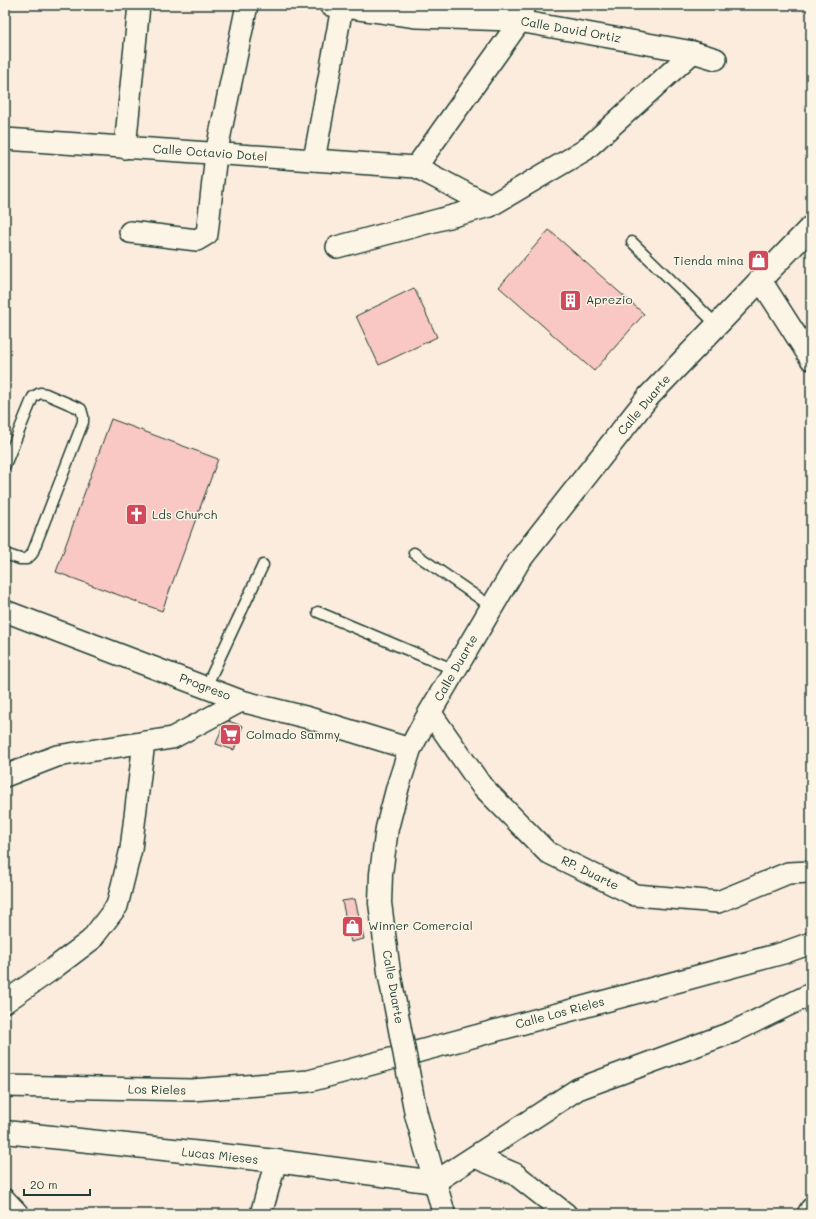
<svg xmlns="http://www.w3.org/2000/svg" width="816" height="1219" viewBox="0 0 816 1219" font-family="Mali,sans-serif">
<rect width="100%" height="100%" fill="#fbecde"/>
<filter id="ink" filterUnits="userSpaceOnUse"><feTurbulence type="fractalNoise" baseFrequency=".025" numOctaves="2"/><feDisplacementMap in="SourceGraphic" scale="8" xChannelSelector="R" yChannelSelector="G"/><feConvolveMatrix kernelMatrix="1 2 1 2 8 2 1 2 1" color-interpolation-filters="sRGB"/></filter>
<g filter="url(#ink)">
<!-- building -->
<g fill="#f9c8c4" stroke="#1f3d34">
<polygon points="549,230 644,314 594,371 499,287"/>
<polygon points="414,288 437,337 379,365 356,316"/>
<polygon points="111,419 218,459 162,611 56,572"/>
<polygon points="225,720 243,726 234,750 216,744"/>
<polygon points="355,899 364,939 351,942 342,901"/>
</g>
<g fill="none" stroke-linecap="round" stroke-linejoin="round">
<defs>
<g id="lane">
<polyline points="632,242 717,325"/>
<polyline points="5,465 33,397 40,393 46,394 81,409 83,416 83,422 32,554 27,559 20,559 5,554"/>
<polyline points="414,553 492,607"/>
<polyline points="318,612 455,670"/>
<polyline points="206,687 263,565"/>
</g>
<g id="street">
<polyline points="330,5 417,17 513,20 693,52 716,59"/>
<polyline points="5,139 416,167 490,206"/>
<polyline points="125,148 139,5"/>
<polyline points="314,160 342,7"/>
<polyline points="416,167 520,21 524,5"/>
<polyline points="130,232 197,240 207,234 216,154 247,5"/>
<polyline points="337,247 490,206 585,150 693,52"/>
<polyline points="760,279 811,359"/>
<polyline points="5,611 241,701 309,718 410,749"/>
<polyline points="430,712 481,785 547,852 635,895 718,902 788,873 811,872"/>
<polyline points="5,776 57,756 172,738 241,701"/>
<polyline points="5,1002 54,968 91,940 117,906 131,849 144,742"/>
<polyline points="5,1086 192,1090 309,1081 783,953 811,943"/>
<polyline points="475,1157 515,1174 566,1214"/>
<polyline points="435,1182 578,1089 733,1032 811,994"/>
<polyline points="5,1200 18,1214"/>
<polyline points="261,1214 276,1161"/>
<polyline points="808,1214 811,1209"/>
</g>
<g id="secondary">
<polyline points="389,972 380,903 381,874 387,828 398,786 410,749 430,712 519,561 649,396 811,227"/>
<polyline points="416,1114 444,1214"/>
<polyline points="5,1132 276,1161 435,1182"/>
</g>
</defs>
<!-- lane casing -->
<use href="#lane" stroke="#1f3d34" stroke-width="13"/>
<!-- street casing -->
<use href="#street" stroke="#1f3d34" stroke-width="24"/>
<!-- secondary casing -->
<use href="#secondary" stroke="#1f3d34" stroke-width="25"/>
<!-- lane -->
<use href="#lane" stroke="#fcf5e5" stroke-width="10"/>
<!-- street -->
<use href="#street" stroke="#fcf5e5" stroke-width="21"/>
<!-- secondary -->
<use href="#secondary" stroke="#fcf5e5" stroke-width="22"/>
<defs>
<polyline id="secondary-bridge" points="389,972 416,1114"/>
</defs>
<!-- secondary-bridge casing -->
<use href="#secondary-bridge" stroke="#1f3d34" stroke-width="25" stroke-linecap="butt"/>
<!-- secondary-bridge -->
<use href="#secondary-bridge" stroke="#fcf5e5" stroke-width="22"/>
</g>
</g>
<!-- icons -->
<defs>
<symbol id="shop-square" viewBox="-11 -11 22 22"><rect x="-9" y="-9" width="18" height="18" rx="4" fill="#d1495b" stroke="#fcf5e5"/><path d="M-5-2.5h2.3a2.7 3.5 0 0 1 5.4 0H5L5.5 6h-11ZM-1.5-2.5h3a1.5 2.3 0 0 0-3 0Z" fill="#fff"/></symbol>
<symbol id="building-square" viewBox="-11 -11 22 22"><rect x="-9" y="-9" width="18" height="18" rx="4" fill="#d1495b" stroke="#fcf5e5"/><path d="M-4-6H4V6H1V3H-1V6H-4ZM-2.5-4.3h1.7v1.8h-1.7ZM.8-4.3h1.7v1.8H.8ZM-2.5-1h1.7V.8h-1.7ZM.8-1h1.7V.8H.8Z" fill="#fff"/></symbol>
<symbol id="church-square" viewBox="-11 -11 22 22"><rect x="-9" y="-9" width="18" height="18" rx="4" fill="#d1495b" stroke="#fcf5e5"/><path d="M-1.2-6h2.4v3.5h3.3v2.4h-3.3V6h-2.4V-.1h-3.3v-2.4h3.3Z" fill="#fff"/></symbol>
<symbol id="supermarket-square" viewBox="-11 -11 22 22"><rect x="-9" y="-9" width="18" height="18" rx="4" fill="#d1495b" stroke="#fcf5e5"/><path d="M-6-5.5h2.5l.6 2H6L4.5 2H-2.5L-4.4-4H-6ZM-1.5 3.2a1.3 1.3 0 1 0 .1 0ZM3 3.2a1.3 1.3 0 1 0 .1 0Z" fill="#fff"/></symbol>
</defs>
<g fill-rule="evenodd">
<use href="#shop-square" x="746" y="248" width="25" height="25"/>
<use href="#building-square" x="558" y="288" width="25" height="25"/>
<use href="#church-square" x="124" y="502" width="25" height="25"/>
<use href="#supermarket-square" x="218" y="722" width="25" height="25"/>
<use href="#shop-square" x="340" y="914" width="25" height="25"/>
</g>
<g text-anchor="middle" stroke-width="3" stroke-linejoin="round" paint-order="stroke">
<!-- street labels -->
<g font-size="12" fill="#1f3d34" stroke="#fcf5e5">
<text transform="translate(571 30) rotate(10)" y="4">Calle David Ortiz</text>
<text transform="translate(210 153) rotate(4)" y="4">Calle Octavio Dotel</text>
<text transform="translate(644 405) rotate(-50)" y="4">Calle Duarte</text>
<text transform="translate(456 668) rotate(-60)" y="4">Calle Duarte</text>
<text transform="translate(205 687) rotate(21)" y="4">Progreso</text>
<text transform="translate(590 873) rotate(26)" y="4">RP. Duarte</text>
<text transform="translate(393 987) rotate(80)" y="4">Calle Duarte</text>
<text transform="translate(560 1013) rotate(-15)" y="4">Calle Los Rieles</text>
<text transform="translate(157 1090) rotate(1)" y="4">Los Rieles</text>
<text transform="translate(220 1156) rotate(6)" y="4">Lucas Mieses</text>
</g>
<!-- poi labels -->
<g font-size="12" fill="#1f3d34" stroke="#fcf5e5" text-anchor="start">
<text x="744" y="265" text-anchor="end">Tienda mina</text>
<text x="586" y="304">Aprezio</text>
<text x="152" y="519">Lds Church</text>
<text x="246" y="739">Colmado Sammy</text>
<text x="368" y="930">Winner Comercial</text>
</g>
</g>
<!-- margin -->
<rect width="816" height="1219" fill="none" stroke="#fcf5e5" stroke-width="20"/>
<rect x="10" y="10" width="796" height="1199" fill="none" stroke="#1f3d34" stroke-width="1.5" filter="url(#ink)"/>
<!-- scale -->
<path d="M24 1189v6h66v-6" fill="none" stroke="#1f3d34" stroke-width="2"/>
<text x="30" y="1189" font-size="12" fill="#1f3d34" stroke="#fcf5e5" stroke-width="3" paint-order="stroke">20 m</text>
</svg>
